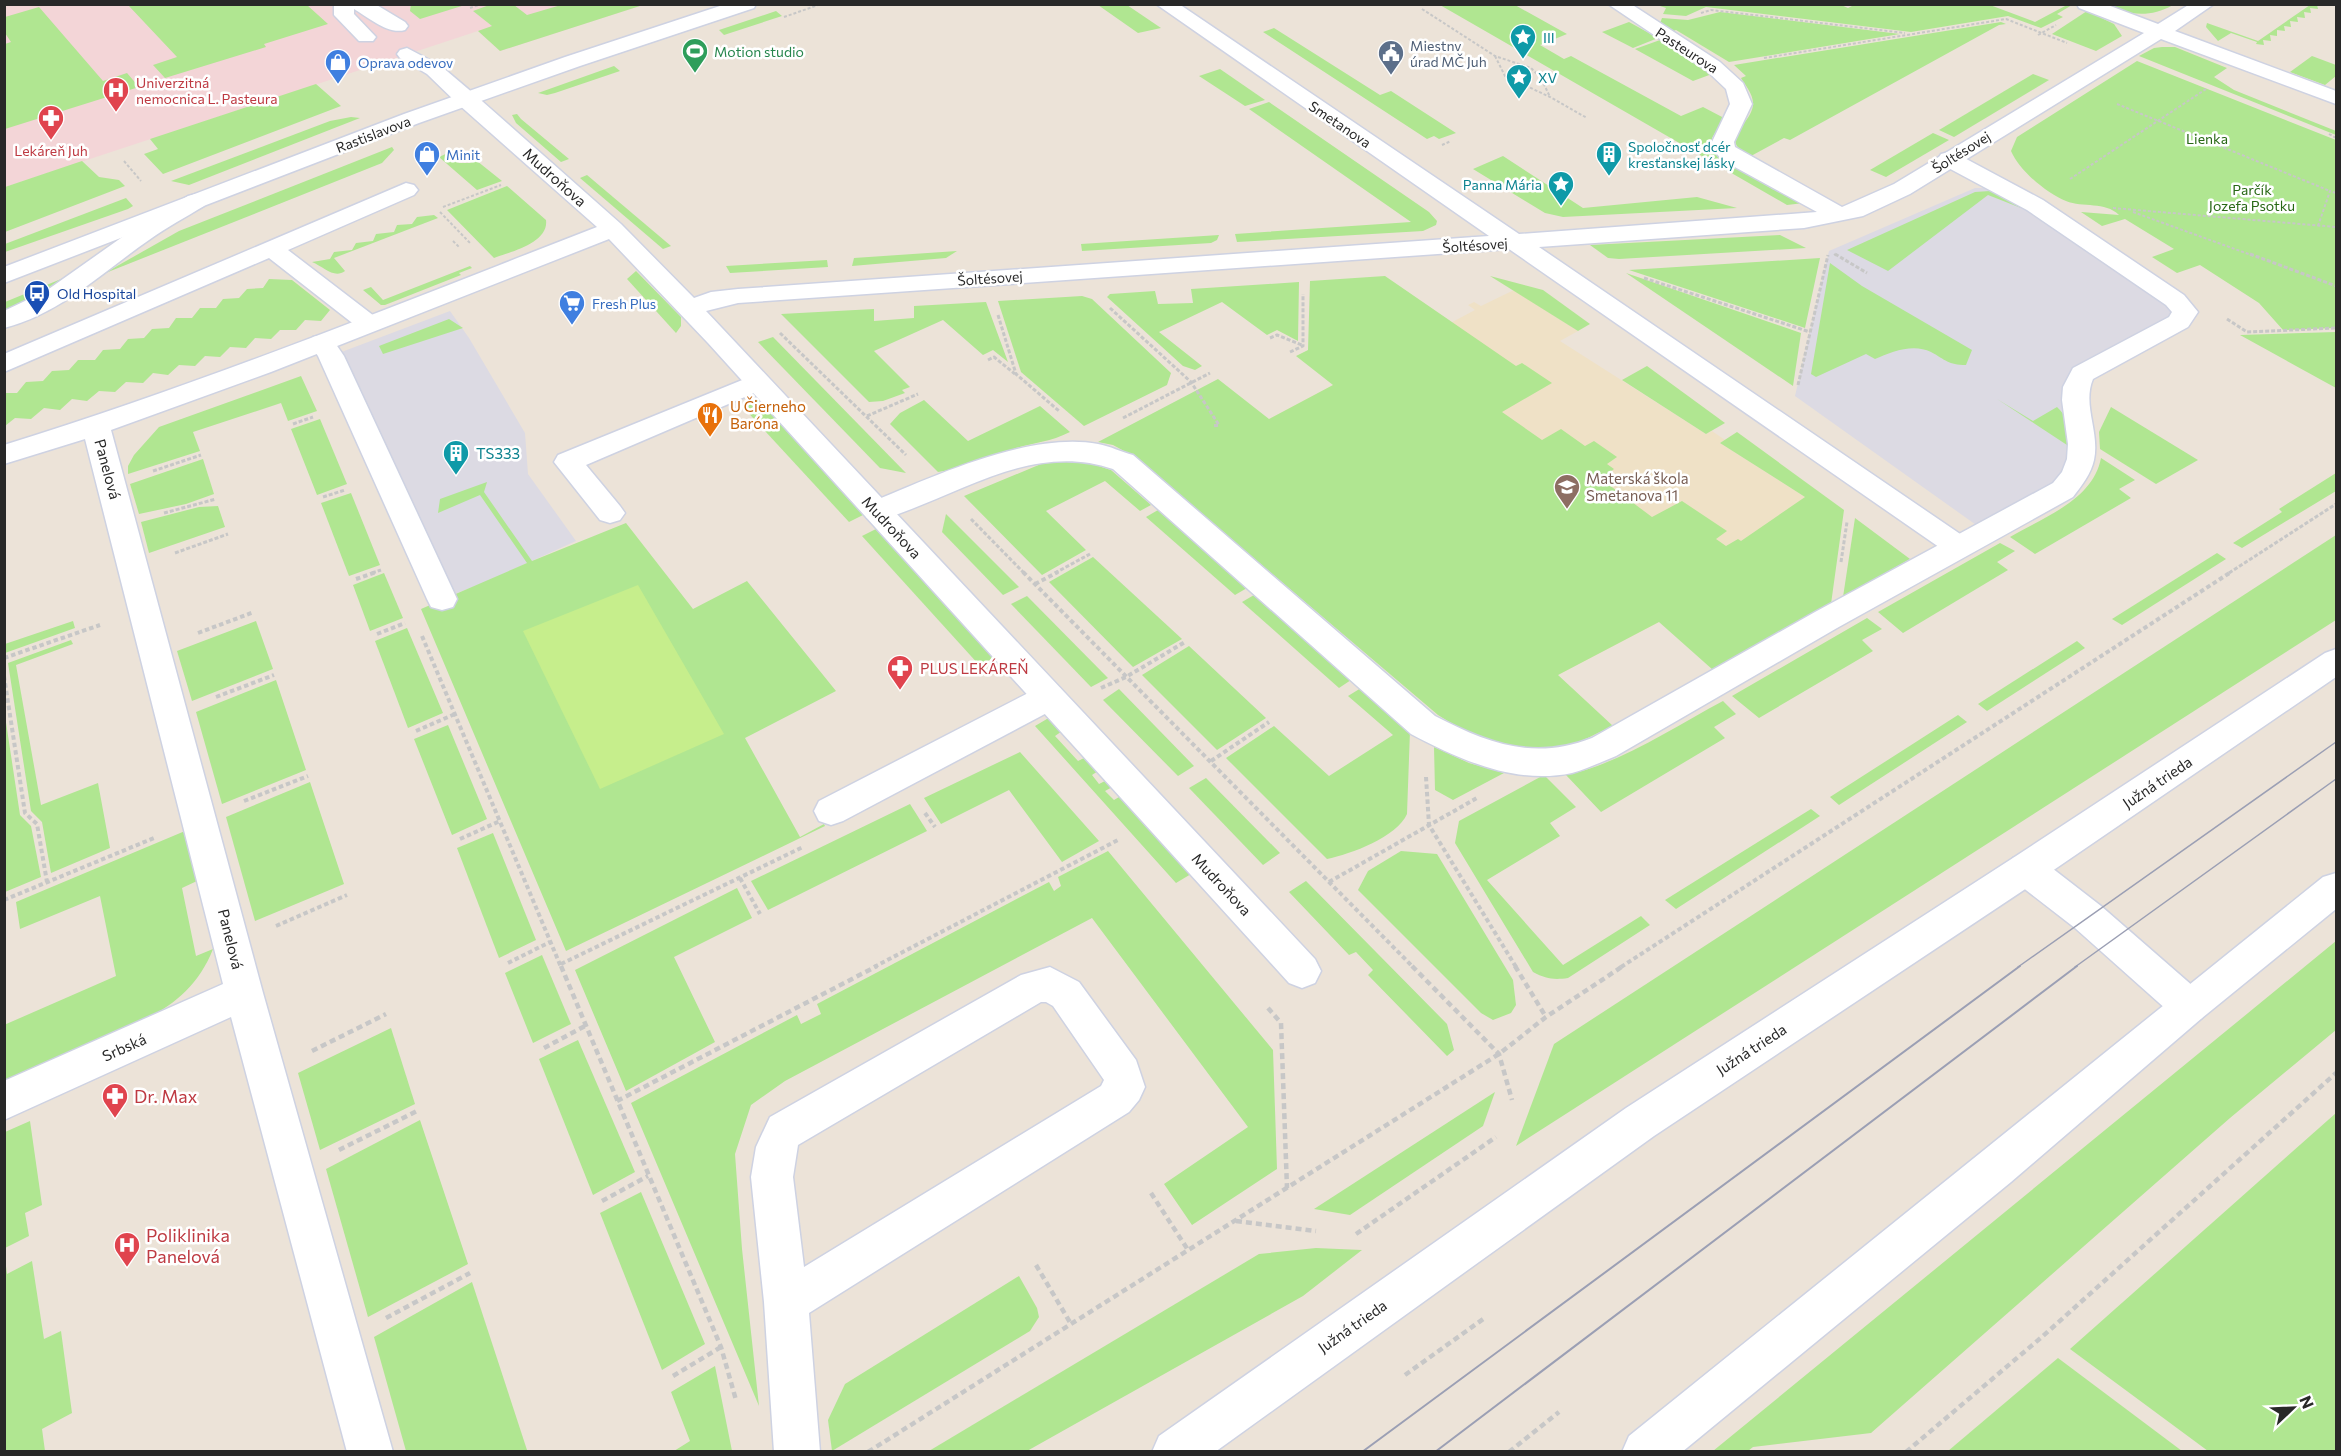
<svg xmlns="http://www.w3.org/2000/svg" width="2341" height="1456" font-family="Commissioner,sans-serif">
  <rect width="100%" height="100%" fill="#ece3d8"/>
  <g fill="#dcdae3">
    <polygon points="1975,188 1990,188 2015,193 2185,312 2082,374 2081,463 1986,532 1795,396 1829,251"/>
    <polygon points="450,311 469,338 525,433 528,474 576,541 483,583 442,599 331,356"/>
  </g>
  <polygon fill="#efe1c6" points="1514,290 1578,331 1560,341 1706,434 1712,431 1725,440 1720,443 1805,497 1659,622 1558,675 1269,419 1475,310 1468,305 1474,302 1481,306"/>
  <polygon fill="#f3d5d7" points="4,5 643,5 500,51 478,31 5,187"/>
  <g fill="#b0e691">
    <polygon points="411,4 473,4 473,5 465,5 420,19 410,11"/>
    <polygon points="492,4 514,5 527,15 561,5 643,5 500,51 478,31 492,26 473,11"/>
    <polygon points="1654,4 1839,4 1848,8 1856,4 1990,5 2035,22 2067,5 2072,5 2057,14 2063,17 2041,28 2008,16 1911,32 1706,7 1686,16 1663,14 1666,8"/>
    <polygon points="128,5 307,5 328,24 264,44 266,47 165,78 153,65 177,57"/>
    <polygon points="1098,5 1127,5 1161,28 1138,33"/>
    <polygon points="1440,5 1515,5 1567,34 1540,45 1564,59 1571,56 1681,116 1703,107 1724,118 1712,138 1713,148 1734,166 1774,190 1779,188 1804,203 1787,205"/>
    <path d="M2098,5H2173C2147,20 2126,13 2098,5Z"/>
    <polygon points="2310,5 2317,5 2318,9 2310,8 2311,13 2304,12 2305,18 2297,17 2298,22 2290,21 2291,27 2284,26 2285,31 2277,30 2277,36 2270,35 2271,41 2263,40 2264,45 2256,44 2257,42 2231,33 2218,41 2206,27 2207,23 2258,41"/>
    <polygon points="39,7 103,81 127,73 139,87 5,129 5,44 11,42 5,33 5,17"/>
    <polygon points="776,11 782,16 724,35 719,30"/>
    <polygon points="2087,11 2114,24 2122,36 2096,51 2052,34"/>
    <polygon points="1720,12 1900,34 1729,62 1676,30 1669,33 1659,26 1662,18 1688,20"/>
    <polygon points="1629,22 1658,38 1633,48 1602,32"/>
    <path d="M2001,22L2006,24L1999,25L1790,140L1784,138L1751,156C1714,139 1754,124 1753,103C1753,94 1745,85 1741,78L1746,76L1734,65Z"/>
    <polygon points="1274,28 1380,95 1391,91 1456,133 1439,139 1434,136 1427,139 1263,32"/>
    <polygon points="1660,40 1712,74 1693,81 1635,49"/>
    <polygon points="2162,47 2175,47 2227,68 2214,77 2234,90 2336,131 2336,135 2139,56 2154,48"/>
    <polygon points="2312,56 2336,65 2336,76 2325,85 2290,72"/>
    <path d="M2137,61L2336,140V328L2283,330L2259,303L2200,265L2177,273L2152,257L2174,249L2125,219L2102,226L2081,212L2119,215C2105,201 2083,208 2066,201C2046,193 2019,170 2011,151L2017,137Z"/>
    <polygon points="614,66 620,71 555,93 547,95 538,93"/>
    <polygon points="1220,69 1265,100 1245,106 1199,76"/>
    <polygon points="2033,74 2049,80 1954,137 1939,130"/>
    <polygon points="316,84 341,106 163,174 144,154 158,149 150,139"/>
    <polygon points="1269,102 1429,212 1437,221 1436,225 1423,231 1237,242 1235,234 1411,222 1249,109"/>
    <polygon points="517,114 521,119 569,159 561,162 516,123 512,115"/>
    <polygon points="351,117 360,118 189,185 171,181 330,121"/>
    <polygon points="1933,133 1949,140 1886,177 1870,170"/>
    <polygon points="392,147 394,150 382,163 103,274 179,231"/>
    <polygon points="450,152 459,163 469,163 477,161 502,181 477,190 439,157"/>
    <polygon points="1503,156 1583,208 1697,197 1737,208 1563,217 1545,213 1473,169"/>
    <polygon points="82,161 99,177 119,180 125,186 5,232 5,187"/>
    <polygon points="587,175 671,246 663,249 580,178"/>
    <path d="M507,186L546,220C549,243 510,252 494,258L447,210Z"/>
    <polygon points="1990,191 2008,196 2023,205 2021,208 1988,195 1888,271 1847,250 1975,192"/>
    <polygon points="126,198 133,206 128,209 5,252 5,244"/>
    <path d="M434,215L438,218L334,258L345,271C334,279 324,267 312,262L330,259L334,252L352,250L356,243L373,241L376,234L394,232L397,225L412,224L417,217Z"/>
    <polygon points="1219,235 1217,240 1211,243 1082,251 1081,244"/>
    <polygon points="1780,235 1806,248 1619,259 1608,258 1590,245"/>
    <polygon points="957,251 946,258 852,266 854,258"/>
    <polygon points="1820,258 1805,328 1629,270"/>
    <polygon points="827,260 828,267 730,273 726,266"/>
    <path d="M1830,263L1862,286L1972,350L1966,365C1948,365 1946,360 1931,352C1913,343 1891,352 1875,359L1866,354L1816,377L1811,374Z"/>
    <polygon points="470,266 472,268 459,273 461,275 385,305 381,305 363,290 371,287 383,300"/>
    <polygon points="636,271 681,317 681,326 676,333 627,279"/>
    <polygon points="1626,273 1801,333 1793,386"/>
    <path d="M1385,276L1516,366L1522,363L1552,383L1502,412L1542,440L1561,429L1585,446L1594,441L1617,457L1607,464L1614,469L1601,479L1652,517L1682,501L1727,531L1716,539L1726,546L1738,539L1741,541L1805,497L1720,443L1737,432L1844,510L1831,604L1713,670L1659,622L1558,675L1613,726C1597,733 1582,742 1565,746C1522,757 1474,738 1438,715L1135,457L1113,445L1098,442L1218,379L1269,419L1333,385L1296,356L1308,350L1310,281Z"/>
    <polygon points="1490,276 1543,290 1590,324 1578,331"/>
    <polygon points="66,277 45,294 5,314 5,302"/>
    <polygon points="269,279 292,280 330,310 321,321 305,320 296,330 280,330 271,339 255,338 246,348 230,347 220,357 205,356 195,366 179,365 168,375 153,373 143,383 126,382 115,392 99,391 87,401 72,399 60,410 44,408 31,419 15,418 5,426 5,393 17,393 26,382 43,381 52,371 69,370 78,360 95,360 103,350 120,349 128,339 144,338 152,329 169,328 176,318 192,318 200,308 216,308 223,299 239,298 247,289 263,288"/>
    <polygon points="1299,282 1298,341 1277,330 1267,335 1222,302 1159,332 1202,366 1195,370 1183,366 1107,297 1110,294 1155,291 1158,304 1193,303 1191,289"/>
    <polygon points="1082,296 1092,299 1171,373 1167,385 1084,426 1021,372 998,301"/>
    <polygon points="986,302 1008,362 993,350 983,355 943,320 874,351 910,387 902,390 905,393 883,401 869,402 781,314 874,309 874,321 914,318 914,306"/>
    <polygon points="449,319 463,328 383,354 379,346"/>
    <polygon points="2336,332 2336,388 2240,335"/>
    <polygon points="773,337 906,473 880,468 758,342"/>
    <polygon points="1647,366 1725,423 1706,434 1622,380"/>
    <polygon points="301,376 317,411 288,421 281,403 193,432 200,451 128,474 128,466 134,455 159,427"/>
    <path d="M1997,399L2033,421L2057,407C2069,419 2072,429 2067,445Z"/>
    <polygon points="758,400 865,514 849,522 742,406"/>
    <path d="M924,400L968,441L1040,406L1070,432C1050,442 1036,442 1016,448C989,457 965,468 938,472L890,424L900,413Z"/>
    <polygon points="2111,407 2198,460 2156,484 2100,449 2099,432"/>
    <polygon points="320,419 347,484 317,495 291,429"/>
    <path d="M2101,458L2135,480L2119,489L2131,498L2035,554L2010,537C2044,517 2093,500 2101,458Z"/>
    <polygon points="203,459 214,494 186,504 139,514 130,484"/>
    <polygon points="1080,460 1111,470 1151,505 1140,511 1105,481 1046,511 1086,550 1042,575 964,496 1041,464"/>
    <polygon points="2336,473 2336,491 2242,548 2233,543 2282,512 2279,509"/>
    <polygon points="487,482 484,492 532,561 626,523 693,609 747,581 836,691 745,738 800,837 824,824 825,826 566,951 421,609 527,563 480,495 438,513 440,499"/>
    <polygon points="351,493 380,565 349,576 321,503"/>
    <polygon points="218,506 225,527 149,553 141,522 199,507"/>
    <polygon points="1158,510 1247,588 1235,595 1146,517"/>
    <polygon points="946,514 1019,587 1003,595 942,532"/>
    <polygon points="1855,518 1910,559 1843,597"/>
    <polygon points="878,528 996,656 980,666 862,536"/>
    <polygon points="2336,535 2336,620 1516,1146 1554,1044"/>
    <polygon points="2000,543 2015,551 1997,562 2008,570 1903,633 1878,612"/>
    <polygon points="2217,553 2226,559 2122,625 2112,619"/>
    <polygon points="1093,557 1182,639 1133,667 1049,582"/>
    <polygon points="384,573 403,618 370,631 353,585"/>
    <polygon points="1254,595 1351,680 1339,688 1242,602"/>
    <polygon points="1027,596 1108,678 1091,687 1011,604"/>
    <polygon points="1867,618 1882,629 1862,640 1873,651 1759,718 1732,696"/>
    <polygon points="73,621 75,628 5,653 5,644"/>
    <polygon points="256,621 273,669 192,701 177,651"/>
    <polygon points="407,628 443,713 408,728 375,641"/>
    <polygon points="71,640 73,644 16,665 41,805 98,783 110,848 51,873 42,822 31,811 8,663"/>
    <polygon points="2077,641 2085,648 1987,711 1978,704"/>
    <polygon points="1189,646 1266,718 1217,750 1142,675"/>
    <polygon points="276,680 306,770 222,804 196,712"/>
    <path d="M1361,688L1410,731L1407,814C1397,837 1351,854 1327,859L1226,758L1274,726L1329,776L1393,735L1348,696Z"/>
    <polygon points="1119,689 1194,766 1178,776 1103,700"/>
    <path d="M1723,701L1736,714L1714,727L1725,738L1601,812L1566,775C1622,763 1672,728 1723,701Z"/>
    <polygon points="4,709 20,815 31,826 41,877 5,892"/>
    <polygon points="1958,715 1967,722 1839,805 1830,797"/>
    <polygon points="1052,716 1065,729 1055,736 1078,761 1088,756 1101,769 1092,775 1099,784 1109,779 1116,785 1105,791 1114,800 1124,794 1196,871 1176,883 1035,726"/>
    <polygon points="448,725 487,819 452,835 414,739"/>
    <polygon points="1434,747 1469,763 1504,773 1453,800 1435,790"/>
    <polygon points="1020,752 1099,841 1062,862 1009,790 941,824 924,798"/>
    <path d="M1542,776H1545L1576,807L1550,823L1560,836L1487,880L1563,965L1641,916L1650,925L1568,978C1554,980 1546,979 1533,972L1455,843L1459,821Z"/>
    <polygon points="1206,778 1280,853 1263,865 1189,788"/>
    <polygon points="310,782 344,884 255,921 226,817"/>
    <polygon points="910,804 927,831 768,910 751,881"/>
    <polygon points="1811,809 1820,816 1676,909 1665,900"/>
    <path d="M185,831L197,881L182,888L196,956L213,949C191,1005 145,1020 94,1043C64,1056 34,1070 5,1083L4,1025L116,976L100,896L20,929L16,902Z"/>
    <polygon points="493,833 536,940 499,958 457,848"/>
    <polygon points="1108,851 1273,1050 1277,1169 1192,1225 1164,1184 1248,1127 1092,918 785,1081 751,1105 735,1154 742,1249 759,1406 631,1103 797,1015 801,1024 821,1014 817,1004 1049,882 1054,891 1061,886 1058,877"/>
    <polygon points="1401,851 1437,854 1513,980 1516,1005 1511,1013 1493,1020 1481,1013 1358,890 1368,871"/>
    <polygon points="1306,881 1447,1024 1454,1050 1447,1056 1368,975 1373,970 1356,952 1349,955 1289,892"/>
    <polygon points="737,888 752,918 674,957 715,1042 626,1091 575,970"/>
    <polygon points="2336,941 2336,1030 2230,1118 1871,1433 1753,1447 1748,1451 1713,1451"/>
    <polygon points="542,955 571,1024 533,1043 505,973"/>
    <polygon points="391,1028 415,1104 320,1150 298,1073"/>
    <polygon points="578,1040 635,1172 593,1195 539,1059"/>
    <polygon points="1495,1092 1483,1126 1350,1215 1314,1209"/>
    <polygon points="2336,1113 2336,1451 2208,1451 2070,1349"/>
    <polygon points="420,1120 468,1264 368,1317 326,1169"/>
    <polygon points="30,1121 42,1205 25,1213 29,1236 5,1248 5,1132"/>
    <polygon points="641,1192 705,1344 662,1370 600,1213"/>
    <polygon points="1316,1248 1362,1250 1303,1296 1027,1451 929,1451 1259,1254"/>
    <polygon points="5,1258 7,1274 32,1261 44,1339 61,1331 72,1413 42,1429 45,1451 5,1451"/>
    <polygon points="1019,1276 1037,1308 1039,1317 1030,1331 832,1451 828,1420 845,1384"/>
    <polygon points="472,1282 527,1450 524,1452 406,1451 374,1337"/>
    <polygon points="2058,1358 2182,1451 1948,1451"/>
    <polygon points="715,1366 732,1451 674,1451 690,1441 671,1392"/>
  </g>
  <polygon fill="#c6ee8c" points="638,585 724,734 600,789 523,631"/>
  <g fill="none" stroke-linecap="round" stroke-linejoin="round">
    <g stroke="#ced2e2" stroke-width="3">
      <g id="lane">
        <path d="M334,4H375L405,22L408,26L405,30C388,35 368,17 354,9V14L376,37L373,41H359L334,15Z"/>
        <polygon points="407,48 441,66 474,94 477,99 474,104 466,105 458,104 427,74 400,58 397,54 400,50"/>
        <path d="M1949,152L1957,154L2043,200L2184,295L2198,312L2188,327L2093,379C2082,405 2100,432 2094,460C2091,474 2082,485 2073,497L1837,628L1616,756C1601,762 1587,769 1572,773C1516,785 1460,760 1411,734L1113,469C1030,440 954,499 877,521L867,518L863,511L867,504C930,478 1029,431 1098,444C1110,446 1121,452 1133,455L1435,716C1487,743 1534,761 1592,738L1815,612L2053,483L2062,472L2067,459L2068,444L2062,400L2063,387L2073,368L2169,317L2172,312L2166,305L2027,210L1941,164L1938,159L1941,154Z"/>
        <polygon points="406,183 414,185 418,190 414,195 288,250 378,319 382,324 378,329 369,332 360,329 269,258 4,372 4,354"/>
        <path d="M196,194L204,196L208,201L204,206C186,217 167,227 149,240C104,271 60,314 4,328V311L46,291L135,228L188,196Z"/>
        <polygon points="322,335 331,337 344,356 457,599 453,607 442,610 431,607 427,599 318,356 309,343 313,337"/>
        <polygon points="757,374 766,376 770,382 766,388 586,465 620,506 625,513 620,520 610,523 600,520 554,462 558,455"/>
        <polygon points="1049,685 1060,688 1065,697 1060,706 843,821 831,825 819,821 814,811 819,801 1038,688"/>
        <path d="M1050,967L1079,982L1136,1060L1145,1087L1139,1100L1129,1112L809,1313L820,1452H774L764,1302L751,1177L756,1147L770,1117L1021,975ZM1041,1002H1046L1053,1006L1104,1080L1101,1086L804,1267L793,1177L798,1145Z"/>
      </g>
    </g>
    <g stroke="#ced2e2" stroke-width="3">
      <g id="street">
        <path d="M1156,4H1179L1519,234L1817,212L1722,160L1713,149L1712,142L1730,104L1726,89L1706,70L1608,4H1631L1720,62L1743,83L1752,104L1734,142L1735,147L1842,207L1894,184L2144,33L2079,8L2077,4H2105L2158,24L2190,4H2214L2175,31L2336,91V104L2161,39L1910,194L1863,216L1804,228L1539,247L1969,540L1974,547L1969,554L1959,557L1949,554L1509,249L738,303L706,311L1315,959L1321,971L1315,983L1302,988L1289,983L708,343L609,239L271,372L111,430L263,993L393,1452H347L231,1017L4,1120V1081L223,984L85,439L4,464V445C205,383 401,303 597,227L458,104L455,99L458,94L466,93L474,94L621,224L694,298L711,292L738,289L1489,236Z"/>
        <polygon points="2026,854 2039,858 2101,906 2202,994 2208,1006 2202,1018 2189,1023 2176,1018 2075,928 2013,880 2008,869 2013,858"/>
      </g>
    </g>
    <g stroke="#ced2e2" stroke-width="3">
      <g id="secondary">
        <polygon points="726,4 756,4 754,8 580,66 419,123 4,283 4,267 404,114 565,57"/>
        <polygon points="2336,649 2336,677 2039,880 1654,1136 1215,1452 1152,1452 1159,1436 1626,1108 2013,858 2325,653"/>
        <polygon points="2336,873 2336,909 2202,1018 2011,1182 1682,1452 1622,1452 1629,1436 2323,877"/>
      </g>
    </g>
    <g stroke="#c7c7c7" stroke-width="2" stroke-dasharray="3 2" stroke-linecap="butt">
      <polyline points="470,8 482,4"/>
      <polyline points="1422,9 1495,56 1531,68 1541,78 1550,97"/>
      <polyline points="1701,13 1711,10 1905,33"/>
      <polyline points="784,17 821,4"/>
      <polyline points="2038,35 2056,25"/>
      <polyline points="1495,56 1505,76 1550,97 1587,118"/>
      <polyline points="1764,58 2006,19 2067,43"/>
      <polyline points="2117,104 2330,191"/>
      <polyline points="2329,134 2336,138"/>
      <polyline points="1442,145 1451,141"/>
      <polyline points="124,161 141,181"/>
      <polyline points="2070,179 2206,89"/>
      <polyline points="443,207 501,185"/>
      <polyline points="2113,208 2336,227"/>
      <polyline points="440,212 470,243"/>
      <polyline points="2133,212 2254,256"/>
      <polyline points="2318,226 2330,191 2336,193"/>
      <polyline points="453,241 460,248"/>
      <polyline points="1834,254 1837,256"/>
    </g>
    <g stroke="#c7c7c7" stroke-width="3" stroke-dasharray="4 2" stroke-linecap="butt">
      <polyline points="1835,254 1867,273"/>
      <polyline points="2250,254 2336,286"/>
      <polyline points="1644,278 1810,332"/>
      <polyline points="1110,308 1191,382 1219,425 1213,426"/>
      <polyline points="998,315 1016,374 1059,411"/>
      <polyline points="2227,319 2247,332 2336,328"/>
      <polyline points="780,333 906,455"/>
      <polyline points="1270,338 1277,335 1302,345"/>
      <polyline points="1290,352 1303,346 1303,294"/>
      <polyline points="988,360 994,357 1015,374"/>
      <polyline points="1798,385 1828,255"/>
      <polyline points="867,416 918,394"/>
      <polyline points="1123,418 1210,373"/>
      <polyline points="293,424 313,417"/>
      <polyline points="153,471 201,455"/>
      <polyline points="323,497 345,490"/>
      <polyline points="164,513 216,499"/>
      <polyline points="971,519 1024,573"/>
      <polyline points="175,553 228,534"/>
      <polyline points="1841,562 1847,522"/>
      <polyline points="372,573 381,570"/>
      <polyline points="1055,573 1090,554"/>
      <polyline points="2229,573 2336,504"/>
    </g>
    <g stroke="#c7c7c7" stroke-width="4" stroke-dasharray="4.5 3" stroke-linecap="butt">
      <polyline points="1023,572 1413,967"/>
      <polyline points="356,579 376,572"/>
      <polyline points="1035,584 1058,572"/>
      <polyline points="198,633 254,612"/>
      <polyline points="377,634 405,623"/>
      <polyline points="422,636 561,967"/>
      <polyline points="4,658 100,625"/>
      <polyline points="4,676 25,813 37,824 47,882"/>
      <polyline points="1101,688 1126,677 1185,642"/>
      <polyline points="216,697 274,675"/>
      <polyline points="416,731 455,714"/>
      <polyline points="1211,761 1269,722"/>
      <polyline points="1426,777 1429,825 1516,967"/>
      <polyline points="244,801 308,776"/>
      <polyline points="925,813 935,827"/>
      <polyline points="460,839 500,821"/>
      <polyline points="740,878 760,914"/>
      <polyline points="1329,882 1477,798"/>
      <polyline points="4,900 154,838"/>
      <polyline points="276,926 347,895"/>
      <polyline points="508,963 550,942"/>
      <polyline points="561,964 803,847"/>
      <polyline points="874,967 1118,840"/>
      <polyline points="1621,967 2231,572"/>
    </g>
    <g stroke="#c7c7c7" stroke-width="4.5" stroke-dasharray="6 4" stroke-linecap="butt">
      <polyline points="561,966 721,1347 736,1400"/>
      <polyline points="1412,966 1499,1054 1512,1100"/>
      <polyline points="1515,966 1546,1017"/>
      <polyline points="1268,1008 1281,1023 1287,1188"/>
      <polyline points="544,1048 585,1026"/>
      <polyline points="312,1051 386,1014"/>
      <polyline points="617,1101 877,966"/>
      <polyline points="339,1150 417,1111"/>
      <polyline points="1151,1193 1188,1250"/>
      <polyline points="602,1201 648,1176"/>
      <polyline points="1236,1221 1316,1231"/>
      <polyline points="1356,1234 1496,1137"/>
      <polyline points="1036,1265 1071,1324"/>
      <polyline points="386,1318 470,1273"/>
      <polyline points="1405,1375 1486,1317"/>
      <polyline points="673,1376 721,1347"/>
      <polyline points="868,1452 1499,1054 1546,1017 1623,966"/>
      <polyline points="1509,1452 1559,1412"/>
      <polyline points="1906,1452 2043,1336 2336,1073"/>
    </g>
    <use href="#lane" fill="#fff" fill-rule="evenodd"/>
    <use href="#street" fill="#fff" fill-rule="evenodd"/>
    <use href="#secondary" fill="#fff" fill-rule="evenodd"/>
    <g stroke="#9b9fb4" stroke-width="1.5">
      <polyline points="2018,967 2336,742"/>
      <polyline points="2075,967 2336,779"/>
    </g>
    <g stroke="#9b9fb4" stroke-width="2">
      <polyline points="1362,1452 2020,966"/>
      <polyline points="1435,1452 2077,966"/>
    </g>
  </g>
  <defs>
    <g id="sight-pin" transform="scale(1.35)"><path d="M0 17L-7.5 6A9.5 9.5 0 1 1 7.5 6Z" fill="#0f9aa8" stroke="#fff"/><path d="M0-6L1.8-2.2L6-1.7L2.9 1.2L3.7 5.4L0 3.3L-3.7 5.4L-2.9 1.2L-6-1.7L-1.8-2.2Z" fill="#fff"/></g>
    <g id="stadium-pin" transform="scale(1.35)"><path d="M0 17L-7.5 6A9.5 9.5 0 1 1 7.5 6Z" fill="#2e9e5b" stroke="#fff"/><path d="M0-5a6.5 5 0 1 0 0 10a6.5 5 0 1 0 0-10ZM-3.5-1.8h7v3.6h-7Z" fill="#fff"/></g>
    <g id="civic-pin" transform="scale(1.35)"><path d="M0 17L-7.5 6A9.5 9.5 0 1 1 7.5 6Z" fill="#5c6f8a" stroke="#fff"/><path d="M-.6-6.5H3V-4.5H.6V-3L4-1V1h2V6H-6V1h2V-1L-.6-3ZM-1.2 2.5V6h2.4V2.5Z" fill="#fff"/></g>
    <g id="shop-pin" transform="scale(1.35)"><path d="M0 17L-7.5 6A9.5 9.5 0 1 1 7.5 6Z" fill="#3f7fe0" stroke="#fff"/><path d="M-5-2.5h2.3a2.7 3.5 0 0 1 5.4 0H5L5.5 6h-11ZM-1.5-2.5h3a1.5 2.3 0 0 0-3 0Z" fill="#fff"/></g>
    <g id="hospital-pin" transform="scale(1.35)"><path d="M0 17L-7.5 6A9.5 9.5 0 1 1 7.5 6Z" fill="#e0444e" stroke="#fff"/><path d="M-5-5h3v3.5h4V-5h3V5h-3V1.5h-4V5h-3Z" fill="#fff"/></g>
    <g id="pharmacy-pin" transform="scale(1.35)"><path d="M0 17L-7.5 6A9.5 9.5 0 1 1 7.5 6Z" fill="#e0444e" stroke="#fff"/><path d="M-2-6h4v4h4v4h-4v4h-4v-4h-4v-4h4Z" fill="#fff"/></g>
    <g id="building-pin" transform="scale(1.35)"><path d="M0 17L-7.5 6A9.5 9.5 0 1 1 7.5 6Z" fill="#0f9aa8" stroke="#fff"/><path d="M-4-6H4V6H1V3H-1V6H-4ZM-2.5-4.3h1.7v1.8h-1.7ZM.8-4.3h1.7v1.8H.8ZM-2.5-1h1.7V.8h-1.7ZM.8-1h1.7V.8H.8Z" fill="#fff"/></g>
    <g id="bus-pin" transform="scale(1.35)"><path d="M0 17L-7.5 6A9.5 9.5 0 1 1 7.5 6Z" fill="#1a4fb4" stroke="#fff"/><path d="M-5-6H5V4H4V6H2V4H-2V6H-4V4H-5ZM-3.5-4V0h7V-4ZM-3.5 1.2v1.5H-2V1.2ZM2 1.2v1.5H3.5V1.2Z" fill="#fff"/></g>
    <g id="supermarket-pin" transform="scale(1.35)"><path d="M0 17L-7.5 6A9.5 9.5 0 1 1 7.5 6Z" fill="#3f7fe0" stroke="#fff"/><path d="M-6-5.5h2.5l.6 2H6L4.5 2H-2.5L-4.4-4H-6ZM-1.5 3.2a1.3 1.3 0 1 0 .1 0ZM3 3.2a1.3 1.3 0 1 0 .1 0Z" fill="#fff"/></g>
    <g id="restaurant-pin" transform="scale(1.35)"><path d="M0 17L-7.5 6A9.5 9.5 0 1 1 7.5 6Z" fill="#e8710a" stroke="#fff"/><path d="M-5-6h1v4h1v-4h1v4h1v-4h1v5L-1.5 .5V6h-2V.5L-5-1ZM5-6V6H3V1.5H1.5Q1.5-4 5-6Z" fill="#fff"/></g>
    <g id="school-pin" transform="scale(1.35)"><path d="M0 17L-7.5 6A9.5 9.5 0 1 1 7.5 6Z" fill="#8d6e63" stroke="#fff"/><path d="M0-5L7-2L0 1L-7-2ZM-4 1L0 2.5L4 1V4Q0 6-4 4Z" fill="#fff"/></g>
  </defs>
  <g fill-rule="evenodd">
    <use href="#sight-pin" x="1523" y="37"/>
    <use href="#stadium-pin" x="695" y="51"/>
    <use href="#civic-pin" x="1391" y="53"/>
    <use href="#shop-pin" x="338" y="62"/>
    <use href="#sight-pin" x="1519" y="77"/>
    <use href="#hospital-pin" x="116" y="90"/>
    <use href="#pharmacy-pin" x="51" y="118"/>
    <use href="#shop-pin" x="427" y="154"/>
    <use href="#building-pin" x="1609" y="154"/>
    <use href="#sight-pin" x="1561" y="184"/>
    <use href="#bus-pin" x="37" y="293"/>
    <use href="#supermarket-pin" x="572" y="303"/>
    <use href="#restaurant-pin" x="710" y="415"/>
    <use href="#building-pin" x="456" y="453"/>
    <use href="#school-pin" x="1567" y="487"/>
    <use href="#pharmacy-pin" x="900" y="668"/>
    <use href="#pharmacy-pin" x="115" y="1096"/>
    <use href="#hospital-pin" x="127" y="1245"/>
  </g>
  <g text-anchor="middle" dominant-baseline="central" stroke-width="5" stroke-linejoin="round" paint-order="stroke">
    <g font-size="14" fill="#0d838f" stroke="#fff" text-anchor="start">
      <text x="1543" y="37">III</text>
      <text x="1538" y="77">XV</text>
      <text x="1628" y="146">Spoločnosť dcér<tspan x="1628" dy="16">kresťanskej lásky</tspan></text>
      <text x="1542" y="184" text-anchor="end">Panna Mária</text>
    </g>
    <g font-size="14" fill="#4e5e75" stroke="#fff" text-anchor="start">
      <text x="1410" y="45">Miestny<tspan x="1410" dy="16">úrad MČ Juh</tspan></text>
    </g>
    <g font-size="14" fill="#282828" stroke="#fff">
      <text transform="translate(1687 50) rotate(33)">Pasteurova</text>
      <text transform="translate(1340 124) rotate(34)">Smetanova</text>
      <text transform="translate(373 134) rotate(-21)">Rastislavova</text>
      <text transform="translate(1961 152) rotate(-32)">Šoltésovej</text>
      <text transform="translate(1475 245) rotate(-4)">Šoltésovej</text>
      <text transform="translate(990 278) rotate(-4)">Šoltésovej</text>
    </g>
    <g font-size="14" fill="#27864d" stroke="#fff" text-anchor="start">
      <text x="714" y="51">Motion studio</text>
    </g>
    <g font-size="14" fill="#366cbe" stroke="#fff" text-anchor="start">
      <text x="358" y="62">Oprava odevov</text>
      <text x="446" y="154">Minit</text>
      <text x="592" y="303">Fresh Plus</text>
    </g>
    <g font-size="14" fill="#be3a42" stroke="#fff" text-anchor="start">
      <text x="136" y="82">Univerzitná<tspan x="136" dy="16">nemocnica L. Pasteura</tspan></text>
      <text x="51" y="150" text-anchor="middle">Lekáreň Juh</text>
    </g>
    <g font-size="14" fill="#286815" stroke="#fff">
      <text x="2207" y="138">Lienka</text>
      <text x="2252" y="189">Parčík<tspan x="2252" dy="16">Jozefa Psotku</tspan></text>
    </g>
    <g font-size="14" fill="#164399" stroke="#fff" text-anchor="start">
      <text x="57" y="293">Old Hospital</text>
    </g>
    <g font-size="15" fill="#282828" stroke="#fff">
      <text transform="translate(555 177) rotate(42)">Mudroňova</text>
      <text transform="translate(108 469) rotate(75)">Panelová</text>
      <text transform="translate(892 527) rotate(47)">Mudroňova</text>
      <text transform="translate(2157 782) rotate(-34)">Južná trieda</text>
      <text transform="translate(1222 884) rotate(47)">Mudroňova</text>
      <text transform="translate(231 939) rotate(76)">Panelová</text>
      <text transform="translate(124 1047) rotate(-24)">Srbská</text>
      <text transform="translate(1751 1049) rotate(-33)">Južná trieda</text>
      <text transform="translate(1352 1326) rotate(-35)">Južná trieda</text>
    </g>
    <g font-size="15" fill="#c56008" stroke="#fff" text-anchor="start">
      <text x="730" y="406">U Čierneho<tspan x="730" dy="17">Baróna</tspan></text>
    </g>
    <g font-size="15" fill="#0d838f" stroke="#fff" text-anchor="start">
      <text x="476" y="453">TS333</text>
    </g>
    <g font-size="15" fill="#785e54" stroke="#fff" text-anchor="start">
      <text x="1586" y="478">Materská škola<tspan x="1586" dy="17">Smetanova 11</tspan></text>
    </g>
    <g font-size="15" fill="#be3a42" stroke="#fff" text-anchor="start">
      <text x="920" y="668">PLUS LEKÁREŇ</text>
    </g>
    <g font-size="18" fill="#be3a42" stroke="#fff" text-anchor="start">
      <text x="134" y="1096">Dr. Max</text>
      <text x="146" y="1235">Poliklinika<tspan x="146" dy="21">Panelová</tspan></text>
    </g>
  </g>
  <rect width="2341" height="1456" fill="none" stroke="#282828" stroke-width="12"/>
  <g transform="translate(2293 1408) rotate(67)" stroke="#ffffff" stroke-width="4.5" paint-order="stroke">
  <path d="M0-4.5L10 22L0 15L-10 22Z" fill="#282828"/>
  <text y="-9" font-size="16" font-weight="bold" text-anchor="middle" fill="#282828">N</text>
  </g>
</svg>
